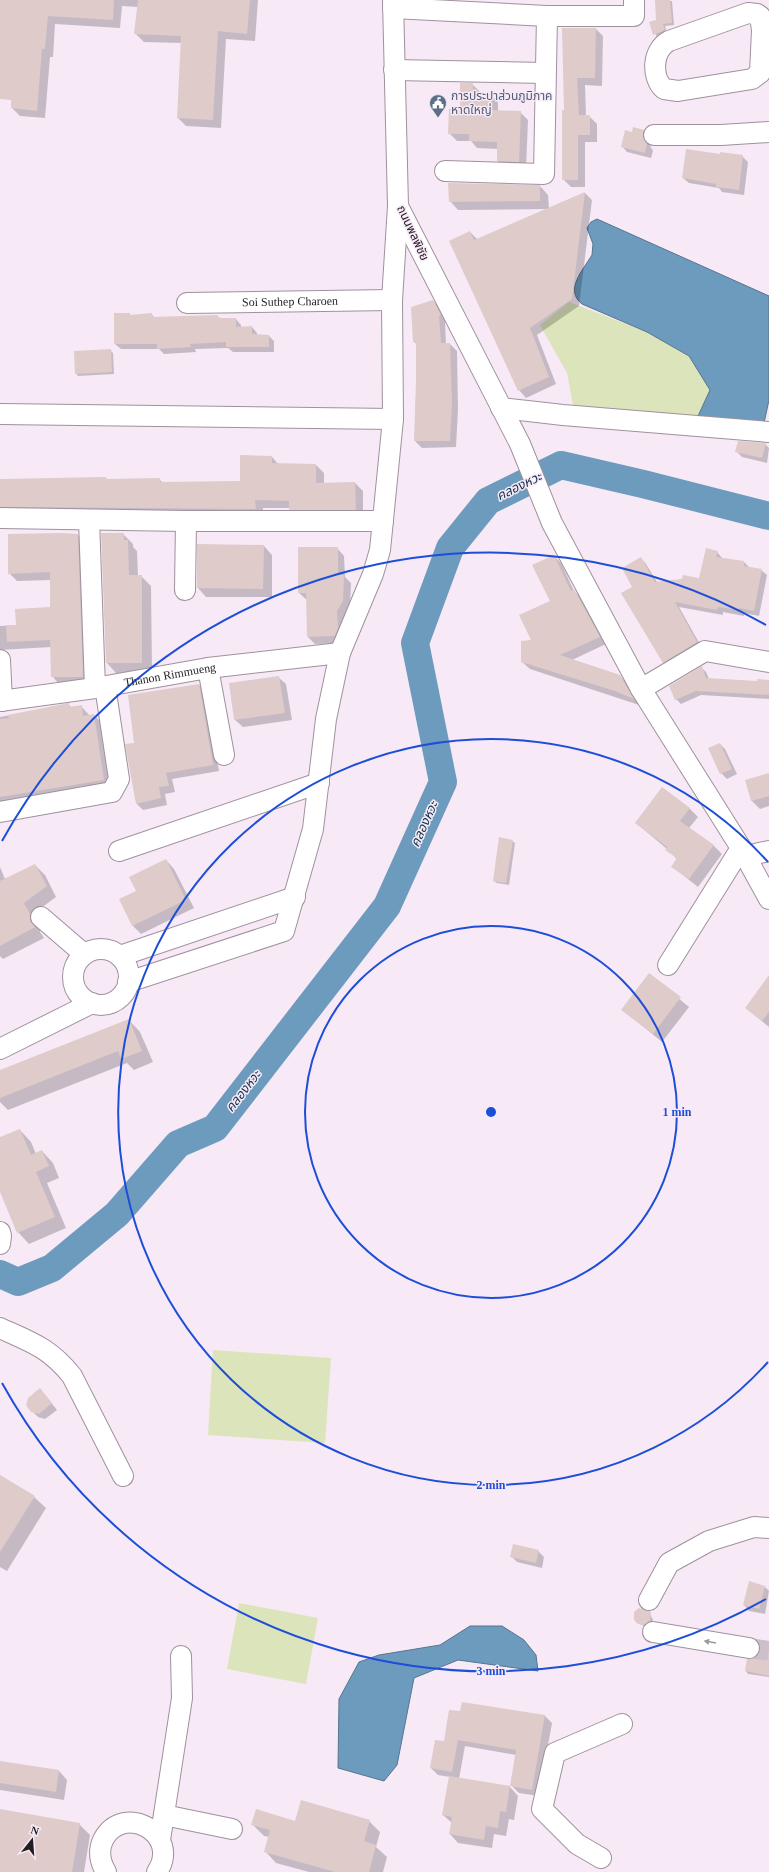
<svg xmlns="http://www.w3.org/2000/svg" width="769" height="1872" font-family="'Times New Roman','Noto Sans Thai',serif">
  <rect width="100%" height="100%" fill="#f7e9f6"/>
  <g fill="#dce4bb">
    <polygon points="569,302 647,332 689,356 710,390 698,416 573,405 567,373 540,325"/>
    <polygon points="213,1350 331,1358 325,1443 208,1435"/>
    <polygon points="239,1603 318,1618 306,1684 227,1669"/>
  </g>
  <g fill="#6d9bbe" stroke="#56758f">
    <path d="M597,219L769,296V400L764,423L698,416L710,390L689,356L647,332L582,304C564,290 583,270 592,255L593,244L587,228L591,222Z"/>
    <polygon points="470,1626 502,1626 524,1640 536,1655 538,1671 458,1660 414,1678 397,1765 384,1781 338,1768 339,1699 359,1662 379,1655 440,1645"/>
  </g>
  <g fill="#0003">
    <polygon points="0,0 258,0 255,41 226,39 221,128 186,126 178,118 182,43 144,42 135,33 138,7 122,6 120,28 55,24 53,57 50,57 45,118 20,116 12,108 14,78 0,77"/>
    <polygon points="656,0 672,1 674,25 665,26 667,33 657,37 650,23 657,21"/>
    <polygon points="563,28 595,28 603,36 602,86 585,85 586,116 589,116 597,124 597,142 585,142 585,187 571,187 563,179 565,111"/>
    <polygon points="472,84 480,92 480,95 491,95 498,102 498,111 520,112 528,120 526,169 505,168 498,161 498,149 477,148 471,141 457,141 449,133"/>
    <polygon points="643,131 649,136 648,142 653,151 651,158 627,152 622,146 632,133"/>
    <polygon points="721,155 742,156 748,162 744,195 722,192 719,188 689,183 683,178"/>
    <polygon points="540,186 548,195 549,209 585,193 592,200 579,306 537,335 556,384 526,398 519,390 470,232 478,240 548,209 458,210 450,201"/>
    <polygon points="433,301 440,308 447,322 445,322 446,344 450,344 457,351 458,410 456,447 422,448 415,441 417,344 414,342"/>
    <polygon points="130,314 131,316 152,315 155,318 217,316 221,319 236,319 241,325 241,328 252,327 257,333 257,336 269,336 274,341 274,352 233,352 228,348 195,349 196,352 164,354 159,349 121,349 115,344"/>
    <polygon points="110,350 113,353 114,374 78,376 76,373"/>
    <polygon points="765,444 769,448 767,463 742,457 736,451"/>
    <polygon points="272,457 279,465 316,465 324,473 324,484 355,483 363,491 363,517 298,517 290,508 263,508 263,517 0,518 0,480 106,478 108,480 159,479 163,483 241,482"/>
    <polygon points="123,534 133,544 133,547 137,551 138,576 141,576 151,586 152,672 116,673 107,663"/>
    <polygon points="78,535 85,543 90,684 59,684 52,676 51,647 0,650 0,626 17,625 51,608 51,580 17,581 9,573"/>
    <polygon points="198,545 264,546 272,555 272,597 206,597 198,588"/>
    <polygon points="337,548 344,556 345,577 351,583 350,608 344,618 344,636 342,643 315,644 308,637 307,600 299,593"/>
    <polygon points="717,552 723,559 744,562 750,568 761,570 767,575 759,616 744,613 744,616 723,612 723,615 679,607 702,648 669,668 663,662 634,587 641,558 646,564 657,582 700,579"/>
    <polygon points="554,556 561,563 574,591 582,598 606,644 572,660 620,676 627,683 639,705 530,669 522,662 551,601"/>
    <polygon points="702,668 706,672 709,679 758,682 769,681 769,699 701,695 681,704 676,699"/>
    <polygon points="278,677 286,684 292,720 243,727 235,720"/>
    <polygon points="199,685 206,692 219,771 172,779 175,792 165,794 167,805 143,810 137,804 135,743"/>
    <polygon points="68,704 71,707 81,706 90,716 94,715 102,723 112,789 0,807 0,717"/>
    <polygon points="720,744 725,749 737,774 727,779 721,773"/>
    <polygon points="769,774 769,806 760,809 752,801 746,781"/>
    <polygon points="689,808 698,817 689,828 713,845 722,854 698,887 673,867 678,860 667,849 636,823"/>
    <polygon points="512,841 515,843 509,885 497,883 494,881"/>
    <polygon points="166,860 174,869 194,908 141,934 133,926"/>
    <polygon points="35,865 45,875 56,897 33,914 40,925 40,932 44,938 3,959 0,956 0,867 5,879"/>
    <polygon points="650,975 689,1007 662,1042 623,1010"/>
    <polygon points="769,977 769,1027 746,1008"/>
    <polygon points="129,1020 140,1032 153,1062 134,1070 127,1063 8,1110 0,1102 0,1071"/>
    <polygon points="20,1130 31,1142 36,1154 42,1151 53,1163 59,1178 47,1183 66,1228 29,1244 18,1232 0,1189 0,1138"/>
    <polygon points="45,1395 57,1410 45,1419 38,1417 32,1411"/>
    <polygon points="0,1476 34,1497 46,1508 7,1571 0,1567"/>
    <polygon points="538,1551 544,1557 542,1568 517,1562 511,1556"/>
    <polygon points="765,1587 769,1591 765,1614 749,1611 744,1605"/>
    <polygon points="649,1612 653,1620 652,1624 646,1627 636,1622"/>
    <polygon points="769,1645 769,1677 748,1674 746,1671 754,1660 759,1656 761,1650"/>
    <polygon points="463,1703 545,1716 552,1723 539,1796 519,1793 512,1786 516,1755 465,1746 459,1779 510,1787 518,1796 514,1820 509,1819 506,1836 494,1834 492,1848 458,1843 450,1834 452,1823 443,1815 450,1777 438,1775 431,1768 461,1713"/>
    <polygon points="0,1762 59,1771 67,1780 64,1800 0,1790"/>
    <polygon points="0,1810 79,1824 90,1835 84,1872 0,1872"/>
    <polygon points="369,1821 380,1832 376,1847 387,1857 383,1872 309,1872 276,1863 265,1851 269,1837 264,1836 252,1824"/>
  </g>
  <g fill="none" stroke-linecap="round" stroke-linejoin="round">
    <polyline stroke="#6d9bbe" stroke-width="28" points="0,1274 18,1282 52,1268 117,1214 178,1144 215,1128 387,906 443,782 415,643 450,548 488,501 561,465 643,484 769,516"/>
  </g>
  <g fill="#decbca">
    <polygon points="0,0 114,0 113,20 48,16 45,49 42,49 37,111 11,108 11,100 0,99"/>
    <polygon points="138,0 250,0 247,34 218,31 213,120 177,118 181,36 134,34"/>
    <polygon points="655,0 670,0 672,23 663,24 665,30 653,35 649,22 656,20"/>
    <polygon points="562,28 596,28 595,78 577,78 579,115 590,115 590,135 578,135 578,180 562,180 562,110 564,110"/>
    <polygon points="460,83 473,83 473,93 491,94 490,110 521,111 519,162 497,161 497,142 469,141 469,134 448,134 449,109 460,109"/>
    <polygon points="633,127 644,130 643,135 647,144 645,153 621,147 625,130 632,132"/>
    <polygon points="686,149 720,154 720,152 743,155 739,190 716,187 716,184 682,178"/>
    <polygon points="448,183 540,185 540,201 449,202"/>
    <polygon points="585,192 572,299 530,328 549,377 518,391 449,241 470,231 474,240"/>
    <polygon points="433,300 441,315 439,316 441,343 450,343 452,403 450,441 414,441 416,382 416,342 413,342 411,307"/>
    <polygon points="114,313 130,313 130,315 152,313 152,317 218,315 218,318 236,318 236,327 252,326 252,334 269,335 269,347 226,347 226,342 190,344 191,347 157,349 157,344 114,344"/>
    <polygon points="111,349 112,372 75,374 74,351"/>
    <polygon points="738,441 766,443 762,458 735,452"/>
    <polygon points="240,455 272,456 272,463 316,464 316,483 355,482 356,510 289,510 289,501 255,500 256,509 0,507 0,479 106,477 106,479 160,478 160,482 240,481"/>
    <polygon points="62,533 78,534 83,677 51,677 50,640 7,642 6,625 16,625 15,609 50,607 50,572 8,574 8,534"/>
    <polygon points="101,533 124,533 124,540 128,540 129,575 142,575 142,663 106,663"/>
    <polygon points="197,544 264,545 263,589 197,588"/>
    <polygon points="298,547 338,547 338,575 344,575 343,601 337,611 338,628 335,636 307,637 306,593 298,593"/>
    <polygon points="706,548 718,551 716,557 744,561 744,566 762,569 754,611 739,608 739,610 718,607 717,610 675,602 697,642 663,663 621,593 632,587 622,568 641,557 655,582 682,579 683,575 699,578"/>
    <polygon points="554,555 571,591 574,589 600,637 560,655 620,675 634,699 615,691 521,662 521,641 531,640 519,615 550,601 532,565"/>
    <polygon points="702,666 706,678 757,681 757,679 769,680 769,695 696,691 675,700 669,686"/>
    <polygon points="279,676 285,713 234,720 229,683"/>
    <polygon points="199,684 213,765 166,773 169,786 159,787 161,798 136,804 125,744 134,743 128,695"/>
    <polygon points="69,703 69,707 82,705 83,716 94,714 104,780 0,797 0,719 9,718 8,715"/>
    <polygon points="720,743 732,769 720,774 708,748"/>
    <polygon points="769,773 769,796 751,801 745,780"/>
    <polygon points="662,787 690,808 680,821 714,845 689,879 671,867 677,858 665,850 667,847 635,823"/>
    <polygon points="499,837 513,840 506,883 493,881"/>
    <polygon points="166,859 186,900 132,926 119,899 136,891 129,877"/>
    <polygon points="35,864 47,886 24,903 30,914 30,921 35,927 0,946 0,881"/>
    <polygon points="649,973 681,997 653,1034 621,1010"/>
    <polygon points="769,975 769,1012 762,1021 745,1008"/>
    <polygon points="129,1019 142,1051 121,1059 118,1051 0,1098 0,1070"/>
    <polygon points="20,1129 31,1155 42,1150 49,1166 36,1172 55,1217 17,1233 0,1192 0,1137"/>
    <polygon points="40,1388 52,1403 39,1414 31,1412 26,1405 28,1398"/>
    <polygon points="0,1475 35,1496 0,1552"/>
    <polygon points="513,1544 539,1550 536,1563 510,1557"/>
    <polygon points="749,1581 765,1586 759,1609 743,1605"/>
    <polygon points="639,1608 650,1611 651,1614 650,1620 644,1625 638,1624 634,1620 634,1612"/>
    <polygon points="758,1642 769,1644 769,1676 745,1671 747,1659 753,1659 758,1655 760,1650"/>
    <polygon points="462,1702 545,1715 532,1790 510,1786 516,1750 458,1740 452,1772 430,1768 435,1740 444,1741 449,1710 460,1711"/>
    <polygon points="0,1761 59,1770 56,1792 0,1783"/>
    <polygon points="449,1776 510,1786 506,1812 500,1811 498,1828 486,1826 484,1840 449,1834 452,1817 442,1815"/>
    <polygon points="301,1800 370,1820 364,1841 376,1845 369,1872 335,1872 264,1852 270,1830 251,1825 256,1809 295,1821"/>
    <polygon points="0,1809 80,1823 72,1872 0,1872"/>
  </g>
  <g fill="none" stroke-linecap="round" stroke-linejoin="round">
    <polyline stroke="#ccc0cb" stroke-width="20" stroke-dasharray="20 10" stroke-linecap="butt" points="749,1648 769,1651"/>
    <g stroke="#9e929d" stroke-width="22">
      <g id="minor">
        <polyline points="393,0 398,206 520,444 552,523 641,689 741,848 769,899"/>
        <polyline points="393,8 547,16 634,16 634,0"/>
        <path d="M762,30L760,16L757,14L748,13L669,41C652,50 651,77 664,89L678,91L752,79L760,73L762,30H769"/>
        <polyline points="394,70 545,73"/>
        <polyline points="654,135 721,135 769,132"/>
        <polyline points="445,171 544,174 547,16"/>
        <path id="s1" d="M187,303L392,300"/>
        <polyline points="501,408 563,415 769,432"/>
        <polyline points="0,414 393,419"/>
        <polyline points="0,518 186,521 383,521"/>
        <polyline points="89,520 95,688"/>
        <polyline points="185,590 186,521"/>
        <polyline points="0,660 2,701"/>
        <polyline points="208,668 224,755"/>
        <polyline points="641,689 705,651 769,662"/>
        <path id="s2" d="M0,701L95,688L208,668L340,653"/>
        <polyline points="0,812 112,792 119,779 105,686"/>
        <polyline points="119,851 319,783"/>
        <polyline points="746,856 769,851"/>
        <polyline points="41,917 84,954"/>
        <circle cx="101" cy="977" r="28"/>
        <polyline points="120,956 295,897"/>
        <polyline points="668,965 741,848"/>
        <polyline points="128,982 284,931 313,829 326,719 340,653 373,574 380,550 393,419 392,300 398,206"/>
        <polyline points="0,1049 92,1003"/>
        <polyline points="0,1232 1,1236 0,1244"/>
        <path d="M0,1328C31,1342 50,1348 72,1376L123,1476"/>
        <polyline points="649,1600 669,1563 709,1541 754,1527 769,1528"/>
        <polyline points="653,1632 749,1648"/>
        <polyline points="164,1815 232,1829"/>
        <polyline points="160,1840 182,1698 181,1656"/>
        <polyline points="601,1858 577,1844 542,1809 555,1753 622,1724"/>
        <path d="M106,1872C100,1862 98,1851 103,1840C123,1801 182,1834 157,1872"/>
      </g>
    </g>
    <use href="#minor" stroke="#fff" stroke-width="20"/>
  </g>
  <defs><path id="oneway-solid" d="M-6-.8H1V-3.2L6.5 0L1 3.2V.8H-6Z"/></defs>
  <use fill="#9b999b" href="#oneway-solid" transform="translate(710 1642) rotate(-170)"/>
  <g fill="none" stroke="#1d4ed8" stroke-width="2">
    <circle cx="491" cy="1112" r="186"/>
    <path d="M768 1362A373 373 0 1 1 768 862"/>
    <path d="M766 1599A559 559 0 0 1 2 1383M2 841A559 559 0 0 1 766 625"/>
  </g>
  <defs>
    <g id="civic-pin" transform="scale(0.9)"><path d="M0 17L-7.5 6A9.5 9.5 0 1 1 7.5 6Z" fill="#5c6f8a" stroke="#f7e9f6"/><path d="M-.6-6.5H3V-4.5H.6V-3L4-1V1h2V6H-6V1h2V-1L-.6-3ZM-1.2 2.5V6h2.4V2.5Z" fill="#fff"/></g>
  </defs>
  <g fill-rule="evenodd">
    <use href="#civic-pin" x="438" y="103"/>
  </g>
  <g text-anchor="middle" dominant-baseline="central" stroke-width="3" stroke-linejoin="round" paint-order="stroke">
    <g font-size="12" fill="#4e5e75" stroke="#f7e9f6" text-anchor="start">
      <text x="451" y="96">การประปาส่วนภูมิภาค<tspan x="451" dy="14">หาดใหญ่</tspan></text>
    </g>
    <g font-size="12" fill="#211d21" stroke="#f7e9f6">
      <text transform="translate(413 233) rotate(65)">ถนนพลพิชัย</text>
      <text stroke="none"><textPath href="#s1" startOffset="103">Soi Suthep Charoen</textPath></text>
      <text stroke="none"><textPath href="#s2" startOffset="172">Thanon Rimmueng</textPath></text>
    </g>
    <g font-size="13" font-style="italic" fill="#0e334c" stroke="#f7e9f6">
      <text transform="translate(519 486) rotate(-26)">คลองหวะ</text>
      <text transform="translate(424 824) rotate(-66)">คลองหวะ</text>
      <text transform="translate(243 1091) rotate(-52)">คลองหวะ</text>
    </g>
  </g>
  <circle cx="491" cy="1112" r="6" fill="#1d4ed8" stroke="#f7e9f6" stroke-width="2"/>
  <g font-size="12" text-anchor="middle" font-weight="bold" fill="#1d4ed8" stroke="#f7e9f6" stroke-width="3" stroke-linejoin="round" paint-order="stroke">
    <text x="677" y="1116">1 min</text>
    <text x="491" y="1489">2 min</text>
    <text x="491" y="1675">3 min</text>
  </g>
  <g transform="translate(32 1840) rotate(17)" stroke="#f7e9f6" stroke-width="3" paint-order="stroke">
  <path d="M0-3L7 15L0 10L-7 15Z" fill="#211d21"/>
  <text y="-6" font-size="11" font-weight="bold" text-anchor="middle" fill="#211d21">N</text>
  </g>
</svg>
